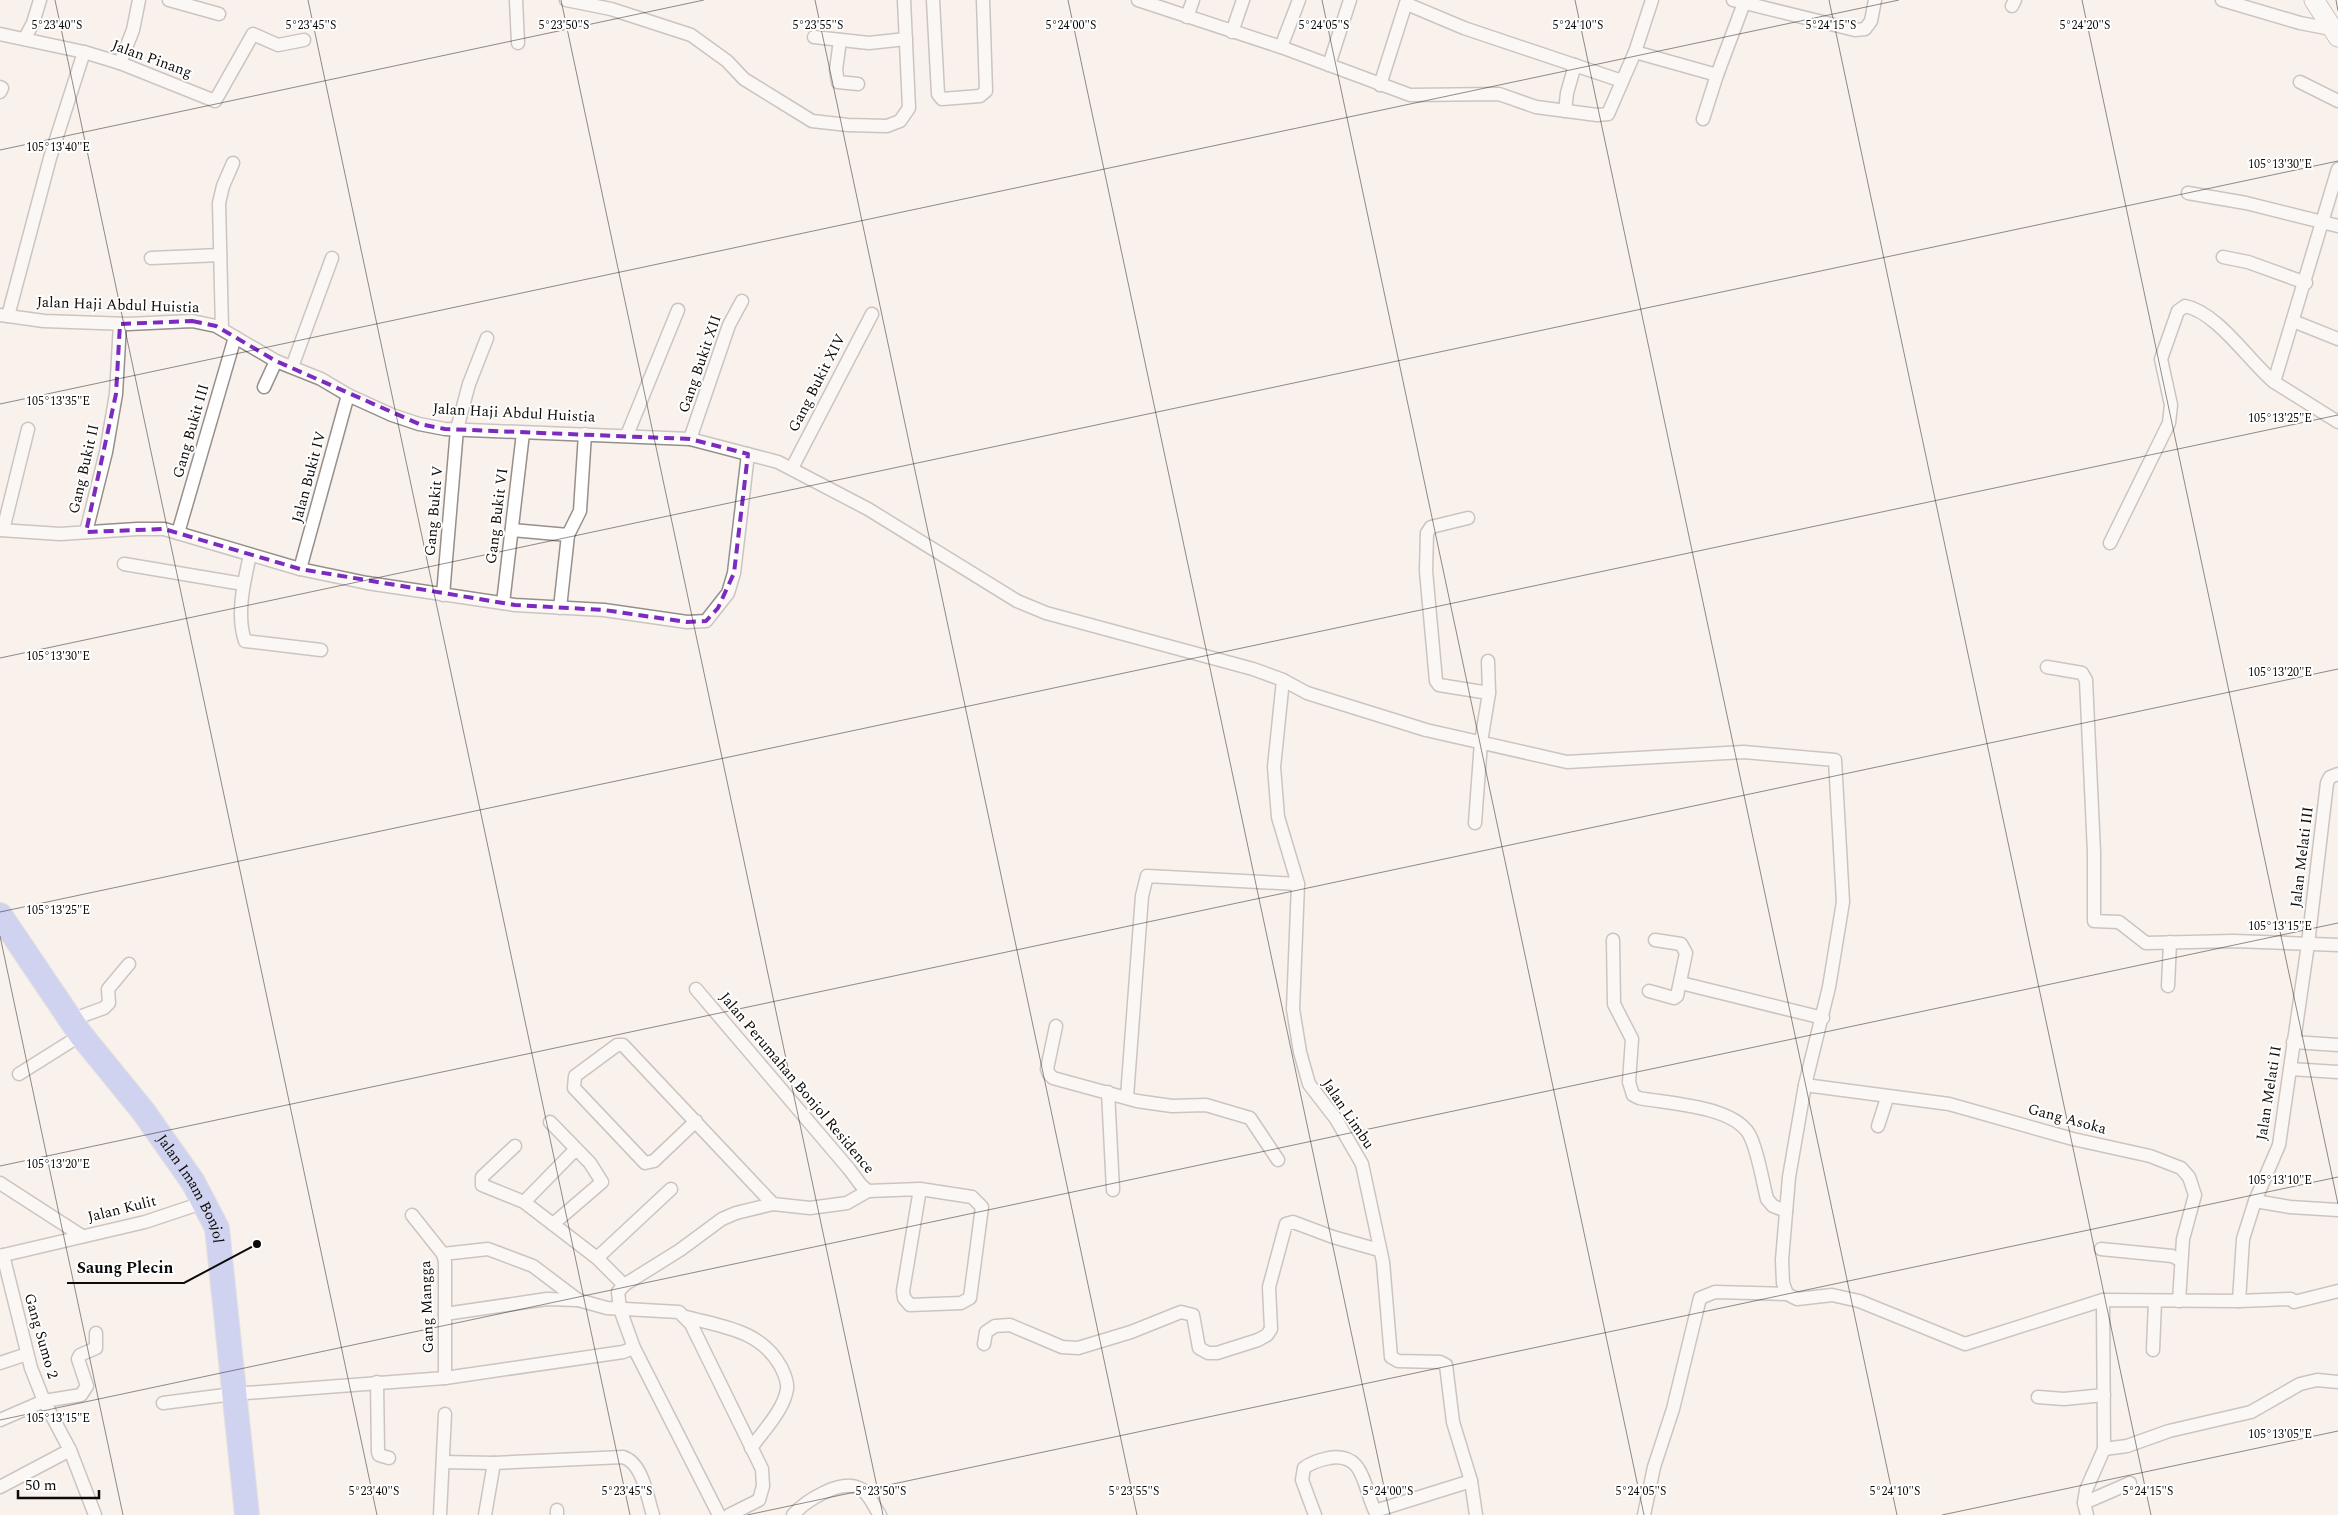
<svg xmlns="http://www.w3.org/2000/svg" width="2338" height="1515" font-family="Spectral,serif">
  <rect width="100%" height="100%" fill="#f8f1ec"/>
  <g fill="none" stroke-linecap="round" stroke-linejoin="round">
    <g stroke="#968f8b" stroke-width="15">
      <g id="street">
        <polyline points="169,0 219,14"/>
        <polyline points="516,0 518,43"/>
        <polyline points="566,0 611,9 691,35 727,61 744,79 812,121 848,125 887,126 900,121 909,108 904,0"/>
        <polyline points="933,0 938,94 942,99 980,96 986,91 983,0"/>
        <polyline points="1138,0 1281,47 1410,95 1499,94 1536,107 1597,115 1608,114 1635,52"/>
        <polyline points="1652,0 1635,52 1717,75"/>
        <polyline points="1733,0 1855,30 1865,29 1871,21 1875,0"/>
        <polyline points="2222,0 2300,23 2331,29"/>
        <polyline points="1407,4 1464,28 1622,81"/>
        <polyline points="2012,6 2015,0"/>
        <polyline points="1187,17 1193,0"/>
        <polyline points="1232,32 1243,0"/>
        <polyline points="0,34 84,52 120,63 215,101 253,34 278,45 304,40"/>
        <polyline points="814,37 869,43 906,39"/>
        <polyline points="25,38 33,23 40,0"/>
        <polyline points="840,40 836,70 838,82 858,84"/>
        <polyline points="1281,47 1299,0"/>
        <polyline points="120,63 133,30 139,0"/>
        <polyline points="1329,65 1350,0"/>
        <polyline points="2300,82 2338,101"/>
        <polyline points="1380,85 1407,0"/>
        <polyline points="0,87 2,88 0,92"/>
        <polyline points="1565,111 1567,93 1575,65"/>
        <polyline points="1703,119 1717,75 1744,3"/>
        <polyline points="2188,193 2246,203 2338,226"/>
        <polyline points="2223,257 2248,262 2306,283"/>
        <polyline points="151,258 220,255"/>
        <polyline points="0,315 44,321 128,324 192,321 216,326 276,361 321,379 348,395 392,415 419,424 445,429 690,439 778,462 868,509 1017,601 1046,613 1253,669 1283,680 1307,693 1426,730 1567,762 1744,752 1835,760 1843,902 1829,987 1805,1085 1789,1177 1782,1260 1783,1283 1787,1294 1797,1299 1832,1295 1859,1301 1965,1344 2103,1300 2239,1301 2291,1299 2294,1302 2338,1291"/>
        <polyline points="8,316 50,158 84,52"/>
        <polyline points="2293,321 2338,339"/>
        <polyline points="222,329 219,203 223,186 233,163"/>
        <polyline points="292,367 332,258"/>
        <polyline points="2274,382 2338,422"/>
        <polyline points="264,387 276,361"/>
        <polyline points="627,435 678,310"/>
        <polyline points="690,439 729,325 742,301"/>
        <polyline points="792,468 872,314"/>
        <polyline points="1468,518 1431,527 1427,533 1426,571 1436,681 1439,685 1489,693 1481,742 1475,823"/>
        <polyline points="0,530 60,534 137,529 164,529 300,569 367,583 515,605 604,610 687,622 706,621 728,593 734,573 748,454"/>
        <polyline points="3,530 28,429"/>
        <polyline points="512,530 568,535"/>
        <polyline points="86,532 106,452 116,394 120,324"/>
        <polyline points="178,533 235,337"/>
        <path d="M2110,543L2169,423L2171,405L2161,359L2178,311L2185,306C2217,312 2249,361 2274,382L2338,169"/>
        <path d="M250,555C244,582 236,614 245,641L321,650"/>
        <polyline points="124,564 243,584"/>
        <polyline points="300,569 348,395"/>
        <polyline points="443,595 457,429 469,384 487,338"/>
        <polyline points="503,603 523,433"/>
        <polyline points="560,608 568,535 580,511 585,434"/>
        <polyline points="1488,661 1489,693"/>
        <polyline points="2047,667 2082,673 2086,680 2094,852 2094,921 2119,922 2146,943 2234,941 2338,945"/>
        <polyline points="1283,680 1274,767 1278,817 1298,884 1293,1009 1300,1052 1309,1084 1336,1119 1362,1164 1383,1262 1391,1357 1398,1361 1440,1362 1446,1365 1453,1422 1471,1481 1476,1515"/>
        <path d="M1613,940L1614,1004L1632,1039L1629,1082L1633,1095L1639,1098C1670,1104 1738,1106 1751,1138C1759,1157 1762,1179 1767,1199L1773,1206L1786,1211"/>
        <polyline points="1681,983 1823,1018"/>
        <polyline points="2168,986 2170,942"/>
        <polyline points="1649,991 1674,998 1677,996 1686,953 1681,944 1655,940"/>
        <polyline points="71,1020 104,1008 109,1003 108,989 129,964"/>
        <polyline points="1056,1026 1047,1069 1049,1074 1053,1078 1137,1101 1172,1106 1206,1105 1250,1118 1278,1160"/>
        <polyline points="2293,1042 2338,1045"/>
        <polyline points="2290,1069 2338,1072"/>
        <polyline points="19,1074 81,1035"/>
        <polyline points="1805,1085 1949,1104 2073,1139 2150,1156 2181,1168 2189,1177 2195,1195 2183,1239 2179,1301"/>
        <polyline points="1108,1092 1113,1190"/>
        <polyline points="1127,1097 1142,896 1147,876 1298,884"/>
        <polyline points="696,1121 654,1161 645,1163 574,1088 575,1076 617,1045 623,1045 773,1204"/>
        <polyline points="550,1122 590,1163 602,1182 553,1224"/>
        <polyline points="1878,1126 1887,1098"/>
        <polyline points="515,1146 482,1177 482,1185 524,1202 597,1258 624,1285"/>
        <polyline points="0,1183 82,1236"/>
        <polyline points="868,1191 920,1189 972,1197 982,1207 970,1298 961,1303 910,1305 904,1298 903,1291 920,1189"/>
        <polyline points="2255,1201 2290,1207 2338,1210"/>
        <polyline points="524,1202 576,1149"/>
        <polyline points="412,1215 443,1254 445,1262 445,1378"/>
        <polyline points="2101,1249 2172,1256 2180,1260"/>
        <polyline points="443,1254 488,1249 533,1266 578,1300"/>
        <polyline points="3,1255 31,1368 44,1401 70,1450 95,1515"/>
        <polyline points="0,1256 145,1222 205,1202"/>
        <polyline points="597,1258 671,1189"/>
        <polyline points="2239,1301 2243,1239 2255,1201 2279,1145 2308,944 2327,783 2330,777 2338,774"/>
        <polyline points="445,1314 547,1299 578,1300 607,1308 679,1312 691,1324 762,1469 763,1486 759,1500 729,1515"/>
        <path d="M686,1317C723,1327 761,1330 781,1367C784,1373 788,1382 787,1389C784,1410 763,1431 751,1448"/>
        <polyline points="984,1344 986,1332 995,1326 1010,1325 1062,1347 1078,1348 1131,1332 1181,1312 1193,1315 1199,1348 1208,1353 1217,1353 1258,1340 1267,1335 1271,1329 1269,1287 1286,1224 1293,1222 1333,1237 1379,1250"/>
        <polyline points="634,1348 719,1515"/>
        <polyline points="2153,1350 2155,1301"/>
        <polyline points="0,1363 27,1354"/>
        <polyline points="377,1382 378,1452 379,1455 389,1458"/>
        <polyline points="2038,1397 2064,1399 2104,1395"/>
        <polyline points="163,1403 233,1394 445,1378 623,1352 634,1348 620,1309 618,1292 624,1285 680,1250 722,1219 736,1213 773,1204 810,1208 847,1203 868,1191 861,1185 849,1169 696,989"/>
        <polyline points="0,1420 44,1401 81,1395 87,1386 78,1359 80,1355 96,1348 96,1333"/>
        <polyline points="2104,1449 2127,1446 2169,1431 2251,1412 2300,1384 2317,1380 2338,1382"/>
        <path d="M443,1462L494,1463L623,1457C643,1463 647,1497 653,1515"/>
        <polyline points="0,1487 70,1450"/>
        <polyline points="2084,1503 2130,1483"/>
        <polyline points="557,1510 557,1515"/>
        <polyline points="440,1515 445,1414"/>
        <polyline points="485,1515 494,1463"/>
        <path d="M793,1515C805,1501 840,1479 859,1488C870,1493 873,1506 880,1515"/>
        <path d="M1315,1515L1302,1480L1304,1468C1312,1462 1319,1460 1329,1458C1365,1452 1363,1487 1375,1511L1471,1481"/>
        <polyline points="1644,1515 1654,1467 1673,1409 1700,1298 1715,1292 1787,1294"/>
        <polyline points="2087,1515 2084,1503 2086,1490 2104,1449 2103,1300"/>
      </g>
    </g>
    <g stroke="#968f8b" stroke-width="21">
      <polyline id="secondary" points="2314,0 2338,37"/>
    </g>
    <g stroke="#cfcece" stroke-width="26">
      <g id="highway">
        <path id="s1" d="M0,915L81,1035L143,1111L193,1182L217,1228L247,1515"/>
      </g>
    </g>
    <use href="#street" stroke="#fff" stroke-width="12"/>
    <use href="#secondary" stroke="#fff" stroke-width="19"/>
    <use href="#highway" stroke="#a1aff4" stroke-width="24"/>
  </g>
  <path d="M0 0H2338V1515H0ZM192,321L216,326L276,361L419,424L445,429L690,439L748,454L734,573L718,608L706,621L687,622L604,610L515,605L300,569L164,529L86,532L116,394L120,324Z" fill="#f8f1ec" fill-opacity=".55" fill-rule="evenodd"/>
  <path fill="none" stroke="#7b2cbf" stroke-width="4" stroke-dasharray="10 6" stroke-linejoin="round" d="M192,321L216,326L276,361L419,424L445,429L690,439L748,454L734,573L718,608L706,621L687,622L604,610L515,605L300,569L164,529L86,532L116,394L120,324Z"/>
  <path fill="none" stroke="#0d0b0a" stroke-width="1" stroke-opacity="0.45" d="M55,0L377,1515M308,0L630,1515M561,0L883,1515M815,0L1137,1515M1068,0L1390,1515M1322,0L1644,1515M1575,0L1897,1515M1829,0L2151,1515M2082,0L2338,1204M2336,0L2338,11M0,150L704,0M0,404L1899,0M0,658L2338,161M0,912L2338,415M0,936L123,1515M0,1166L2338,669M0,1420L2338,923M747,1515L2338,1177M1942,1515L2338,1431"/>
  <g text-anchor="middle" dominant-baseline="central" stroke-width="4" stroke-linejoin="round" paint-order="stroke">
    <g font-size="15" fill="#0d0b0a" stroke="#fff">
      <text transform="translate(152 59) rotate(20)">Jalan Pinang</text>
      <text transform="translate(118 305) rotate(2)">Jalan Haji Abdul Huistia</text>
      <text transform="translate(700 364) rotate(-71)">Gang Bukit XII</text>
      <text transform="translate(817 383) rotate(-63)">Gang Bukit XIV</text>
      <text transform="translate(514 413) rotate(3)">Jalan Haji Abdul Huistia</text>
      <text transform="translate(191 431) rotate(-74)">Gang Bukit III</text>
      <text transform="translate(84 469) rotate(-77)">Gang Bukit II</text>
      <text transform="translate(309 477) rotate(-75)">Jalan Bukit IV</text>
      <text transform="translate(434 511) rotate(-85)">Gang Bukit V</text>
      <text transform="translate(497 516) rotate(-83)">Gang Bukit VI</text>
      <text transform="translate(2302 857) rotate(-83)">Jalan Melati III</text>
      <text transform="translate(797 1083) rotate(50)">Jalan Perumahan Bonjol Residence</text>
      <text transform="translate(2269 1093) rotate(-81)">Jalan Melati II</text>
      <text transform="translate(1348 1114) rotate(56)">Jalan Limbu</text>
      <text transform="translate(2067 1119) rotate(15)">Gang Asoka</text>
      <text stroke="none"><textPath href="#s1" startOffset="335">Jalan Imam Bonjol</textPath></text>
      <text transform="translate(122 1209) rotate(-14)">Jalan Kulit</text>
      <text transform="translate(427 1307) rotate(-92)">Gang Mangga</text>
      <text transform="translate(41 1336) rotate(74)">Gang Sumo 2</text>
    </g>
  </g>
  <g font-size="12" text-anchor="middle" fill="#0d0b0a" stroke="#fff" stroke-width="4" stroke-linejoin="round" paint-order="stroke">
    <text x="57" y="29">5°23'40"S</text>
    <text x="311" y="29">5°23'45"S</text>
    <text x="564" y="29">5°23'50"S</text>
    <text x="818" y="29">5°23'55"S</text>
    <text x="1071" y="29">5°24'00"S</text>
    <text x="1324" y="29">5°24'05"S</text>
    <text x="1578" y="29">5°24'10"S</text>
    <text x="1831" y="29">5°24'15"S</text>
    <text x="2085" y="29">5°24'20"S</text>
    <text x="58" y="151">105°13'40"E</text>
    <text x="2280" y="168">105°13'30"E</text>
    <text x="58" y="405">105°13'35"E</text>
    <text x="2280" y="422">105°13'25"E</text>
    <text x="58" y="660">105°13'30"E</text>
    <text x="2280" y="676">105°13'20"E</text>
    <text x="58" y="914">105°13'25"E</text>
    <text x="2280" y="930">105°13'15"E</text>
    <text x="58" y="1168">105°13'20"E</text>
    <text x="2280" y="1184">105°13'10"E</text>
    <text x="58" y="1422">105°13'15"E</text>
    <text x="2280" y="1438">105°13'05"E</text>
    <text x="374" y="1495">5°23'40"S</text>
    <text x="627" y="1495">5°23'45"S</text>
    <text x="881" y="1495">5°23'50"S</text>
    <text x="1134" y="1495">5°23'55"S</text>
    <text x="1388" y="1495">5°24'00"S</text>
    <text x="1641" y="1495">5°24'05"S</text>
    <text x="1895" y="1495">5°24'10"S</text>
    <text x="2148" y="1495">5°24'15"S</text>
  </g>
  <path fill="none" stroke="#0d0b0a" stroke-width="2" d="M257 1244L184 1283H67"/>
  <circle fill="#0d0b0a" stroke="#fff" stroke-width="2" cx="257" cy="1244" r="5"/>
  <g font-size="16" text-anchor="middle" font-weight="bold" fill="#0d0b0a" stroke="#fff" stroke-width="4" stroke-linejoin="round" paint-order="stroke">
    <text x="125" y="1273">Saung Plecin</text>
  </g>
  <path d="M18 1490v8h81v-8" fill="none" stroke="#0d0b0a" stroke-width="2.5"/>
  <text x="25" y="1490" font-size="15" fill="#0d0b0a" stroke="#ffffff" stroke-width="4" paint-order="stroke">50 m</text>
</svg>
